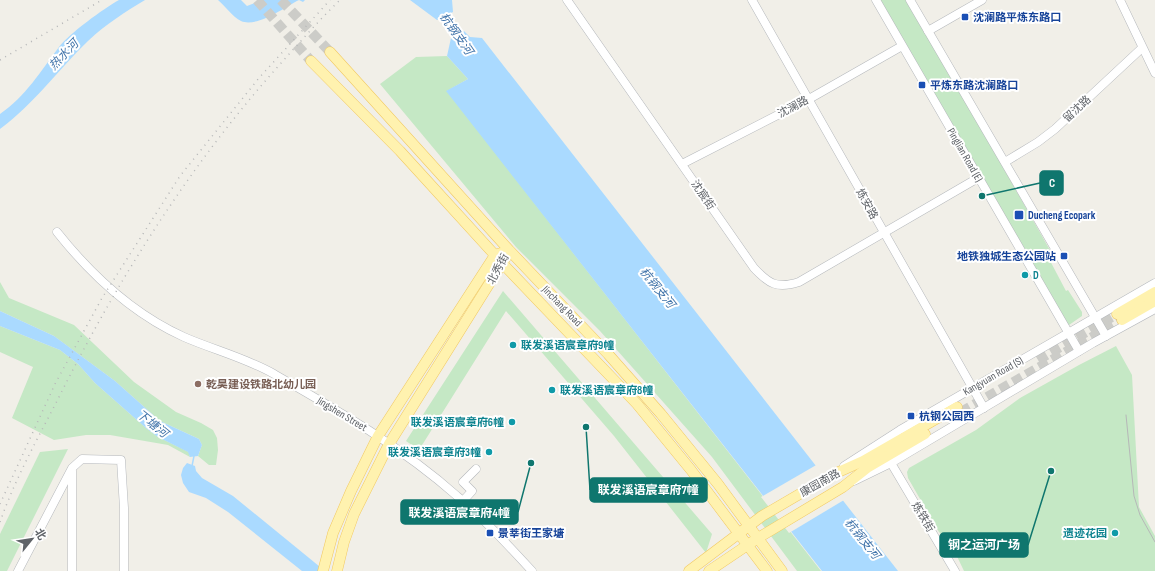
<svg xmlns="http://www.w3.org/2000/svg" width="1155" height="571" font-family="'Sofia Sans Condensed','Noto Sans SC',sans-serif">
  <rect width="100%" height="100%" fill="#f1efe8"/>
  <g fill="#c5e8c5">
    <polygon points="880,0 908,0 1051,252 1047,255 1066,291 1068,290 1082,312 1082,316 1069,325 1066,323"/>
    <polygon points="447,56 468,79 447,91 821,571 797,571 712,457 600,331 516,247 380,84 416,57"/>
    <polygon points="0,282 9,298 74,325 134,382 176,412 201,423 213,430 217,438 218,450 216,465 209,465 198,456 202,445 199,439 160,421 115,381 62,342 54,336 0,311"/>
    <polygon points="503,291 712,534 706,553 614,436 506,311 419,450 406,441"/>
    <polygon points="0,326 60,350 78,364 95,383 146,428 158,437 189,452 190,457 168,445 110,435 86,435 54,440 12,418 33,367 0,352"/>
    <polygon points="1116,346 1132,375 1139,507 1155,536 1155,571 964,571 952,546 939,532 908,478 907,472 909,468 976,430 1020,398 1079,365"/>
    <polygon points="68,449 7,571 0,571 0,534 40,452"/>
  </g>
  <g fill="#aadaff">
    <path d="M119,0H145C125,12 106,24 88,41C58,70 34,104 0,129V114C26,96 40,72 59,47C70,33 103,9 119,0Z"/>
    <path d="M218,0H241L247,6L262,0H305L303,2L299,0C285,7 257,28 241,21C233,17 225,6 218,0Z"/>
    <polygon points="410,0 452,0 453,12 437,20"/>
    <polygon points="464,31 470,37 482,38 898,571 822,571 446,91 468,79 447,56 451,38"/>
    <polygon points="0,311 54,336 115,381 160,421 199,439 202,445 198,456 190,457 188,452 158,437 146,428 95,383 78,364 60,350 0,326"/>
    <polygon points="187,463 195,466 196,471 202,478 233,496 325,571 302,571 228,512 206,498 189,492 183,483 181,475 183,468"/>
  </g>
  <polygon fill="#f1efe8" points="818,464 844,500 789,533 761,497"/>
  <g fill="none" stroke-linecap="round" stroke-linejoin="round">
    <g stroke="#aadaff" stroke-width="1.5">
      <polyline points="444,16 457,36"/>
      <polyline points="192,466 194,456"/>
    </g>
    <g stroke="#ccccc8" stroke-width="10" stroke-dasharray="10 5" stroke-linecap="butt">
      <polyline points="257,0 311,61"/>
      <polyline points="281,0 330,52"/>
      <polyline points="1038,360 1117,314"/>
      <polyline points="961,412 1122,320"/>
    </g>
    <g stroke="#b5b8bc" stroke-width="9">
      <g id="minor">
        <path d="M567,0L754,268C769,284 777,289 799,282L978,178"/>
        <polyline points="752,0 984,408"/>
        <polyline points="876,0 1079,351"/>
        <polyline points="910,0 1106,336"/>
        <polyline points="1120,0 1155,73"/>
        <polyline points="928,31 982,0"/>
        <polyline points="1005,162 1038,142 1055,129 1142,48"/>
        <polyline points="682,164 809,99 902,46"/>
        <path d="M57,232C92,276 133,314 184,337C214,350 246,358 274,374C337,410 402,447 457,496C484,519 508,545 532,571"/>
        <polyline points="891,463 955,571"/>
        <polyline points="844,466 900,430 1155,283"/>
        <polyline points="72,471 72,571"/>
        <polyline points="854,481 891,463 1093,343 1155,309"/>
        <polyline points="463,501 472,491 463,482 476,469"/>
        <polyline points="18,571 72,468 82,459 121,460 124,508 124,571"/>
      </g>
    </g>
    <g stroke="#f2c960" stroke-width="11">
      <g id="major">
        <polyline points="330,52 509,250 608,354 661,414 718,484 782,571"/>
        <polyline points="311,61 400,151 503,264 637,404 691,470 767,571"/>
        <polyline points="1117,314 1155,292"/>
        <polyline points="1122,320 1155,301"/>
        <polyline points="323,571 333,533 351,491 378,436 495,255 501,253"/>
        <polyline points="337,571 344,542 354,514 389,444 506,257"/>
        <polyline points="689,571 762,516 834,474 863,461 957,407"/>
        <polyline points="709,571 758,538 843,487 867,468 925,434"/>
      </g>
    </g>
    <use href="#minor" stroke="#fff" stroke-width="8"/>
    <use href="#major" stroke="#fff2af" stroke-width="10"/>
    <polyline stroke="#b6b7b8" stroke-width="1" points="1126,415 1134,496 1140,515 1155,542"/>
    <g stroke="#b6b7b8" stroke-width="1.5" stroke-dasharray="1 5" stroke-linecap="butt">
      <polyline points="0,60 102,0"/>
      <polyline points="0,504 55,384 102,298 180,176 259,78 330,0"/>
      <path d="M0,522C14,482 35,443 55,405C116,282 190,164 282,62C301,41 320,19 340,0"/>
    </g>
  </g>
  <g fill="#1a4fb4" stroke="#fff" stroke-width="1.5">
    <rect x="961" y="13" width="8" height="8" rx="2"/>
    <rect x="918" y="81" width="8" height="8" rx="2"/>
    <rect x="1014" y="210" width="10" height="10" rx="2"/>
    <rect x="1060" y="252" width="8" height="8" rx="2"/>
    <rect x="907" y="412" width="8" height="8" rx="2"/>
    <rect x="486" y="529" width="8" height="8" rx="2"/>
  </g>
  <g fill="#0f9aa8" stroke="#fff" stroke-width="1.5">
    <circle cx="1025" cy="275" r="4"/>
    <circle cx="513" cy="345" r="4"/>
    <circle cx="552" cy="390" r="4"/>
    <circle cx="512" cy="422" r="4"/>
    <circle cx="489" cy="452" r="4"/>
    <circle cx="1115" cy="533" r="4"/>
  </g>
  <circle fill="#8d6e63" stroke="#fff" stroke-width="1.5" cx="198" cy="384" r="4"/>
  <g text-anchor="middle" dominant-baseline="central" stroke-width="4" stroke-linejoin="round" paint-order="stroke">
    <g font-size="11" font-weight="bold" fill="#164399" stroke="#fff" text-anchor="start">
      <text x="973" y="17">沈澜路平炼东路口</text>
      <text x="930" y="85">平炼东路沈澜路口</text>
      <text x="1028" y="215">Ducheng Ecopark</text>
      <text x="1056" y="256" text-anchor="end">地铁独城生态公园站</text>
      <text x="919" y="416">杭钢公园西</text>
      <text x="498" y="533">景莘街王家塘</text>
    </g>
    <g font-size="11" fill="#5f6368" stroke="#fff">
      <text transform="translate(793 107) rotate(-28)">沈澜路</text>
      <text transform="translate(1077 109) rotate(-43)">留沈路</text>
      <text transform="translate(965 155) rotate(60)">Pinglian Road (E)</text>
      <text transform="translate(703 195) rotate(56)">沈宸街</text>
      <text transform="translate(867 204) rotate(61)">炼安路</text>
      <text transform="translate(498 269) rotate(-62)">北秀街</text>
      <text transform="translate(562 306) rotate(46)">Jinchang Road</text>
      <text transform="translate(993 376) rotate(-30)">Kangyuan Road (S)</text>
      <text transform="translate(342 414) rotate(31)">Jingshen Street</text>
      <text transform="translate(820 483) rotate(-29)">康园南路</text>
      <text transform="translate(923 517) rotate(59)">炼铁街</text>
    </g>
    <g font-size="11" font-weight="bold" fill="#0d838f" stroke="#fff" text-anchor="start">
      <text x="1033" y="275">D</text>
      <text x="521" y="345">联发溪语宸章府9幢</text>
      <text x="560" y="390">联发溪语宸章府8幢</text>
      <text x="504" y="422" text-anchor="end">联发溪语宸章府6幢</text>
      <text x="481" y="452" text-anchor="end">联发溪语宸章府3幢</text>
      <text x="1107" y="533" text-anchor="end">遗迹花园</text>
    </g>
    <g font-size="11" font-weight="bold" fill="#785e54" stroke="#fff" text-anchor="start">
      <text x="206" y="384">乾昊建设铁路北幼儿园</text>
    </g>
    <g font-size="12" font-style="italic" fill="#4174aa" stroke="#fff">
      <text transform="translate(456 34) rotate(55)">杭钢支河</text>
      <text transform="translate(64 55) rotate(-46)">热水河</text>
      <text transform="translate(657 288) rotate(51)">杭钢支河</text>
      <text transform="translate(152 424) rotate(39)">下塘河</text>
      <text transform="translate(862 539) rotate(51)">杭钢支河</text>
    </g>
  </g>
  <path fill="none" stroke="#0f766e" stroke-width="1.5" d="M982 196L1040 183M586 427L590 490M531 463L518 512M1051 471L1028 545"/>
  <g fill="#0f766e" stroke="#fff" stroke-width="1.5">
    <circle cx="982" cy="196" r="4"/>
    <circle cx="586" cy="427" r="4"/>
    <circle cx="531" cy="463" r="4"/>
    <circle cx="1051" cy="471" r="4"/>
  </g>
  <g fill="#0f766e" stroke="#0f766e" stroke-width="1.5">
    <rect x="1040" y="171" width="23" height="24" rx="4"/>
    <rect x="590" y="478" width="117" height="24" rx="4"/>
    <rect x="401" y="500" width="117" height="24" rx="4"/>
    <rect x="940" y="533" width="88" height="24" rx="4"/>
  </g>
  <g font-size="12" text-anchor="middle" font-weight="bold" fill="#fff">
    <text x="1052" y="187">C</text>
    <text x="648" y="494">联发溪语宸章府7幢</text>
    <text x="459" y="517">联发溪语宸章府4幢</text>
    <text x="984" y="549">钢之运河广场</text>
  </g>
  <g transform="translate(32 539) rotate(60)" stroke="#ffffff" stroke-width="3" paint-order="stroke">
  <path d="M0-3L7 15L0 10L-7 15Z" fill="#5f6368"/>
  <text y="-6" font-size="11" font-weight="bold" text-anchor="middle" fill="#5f6368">北</text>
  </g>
</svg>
